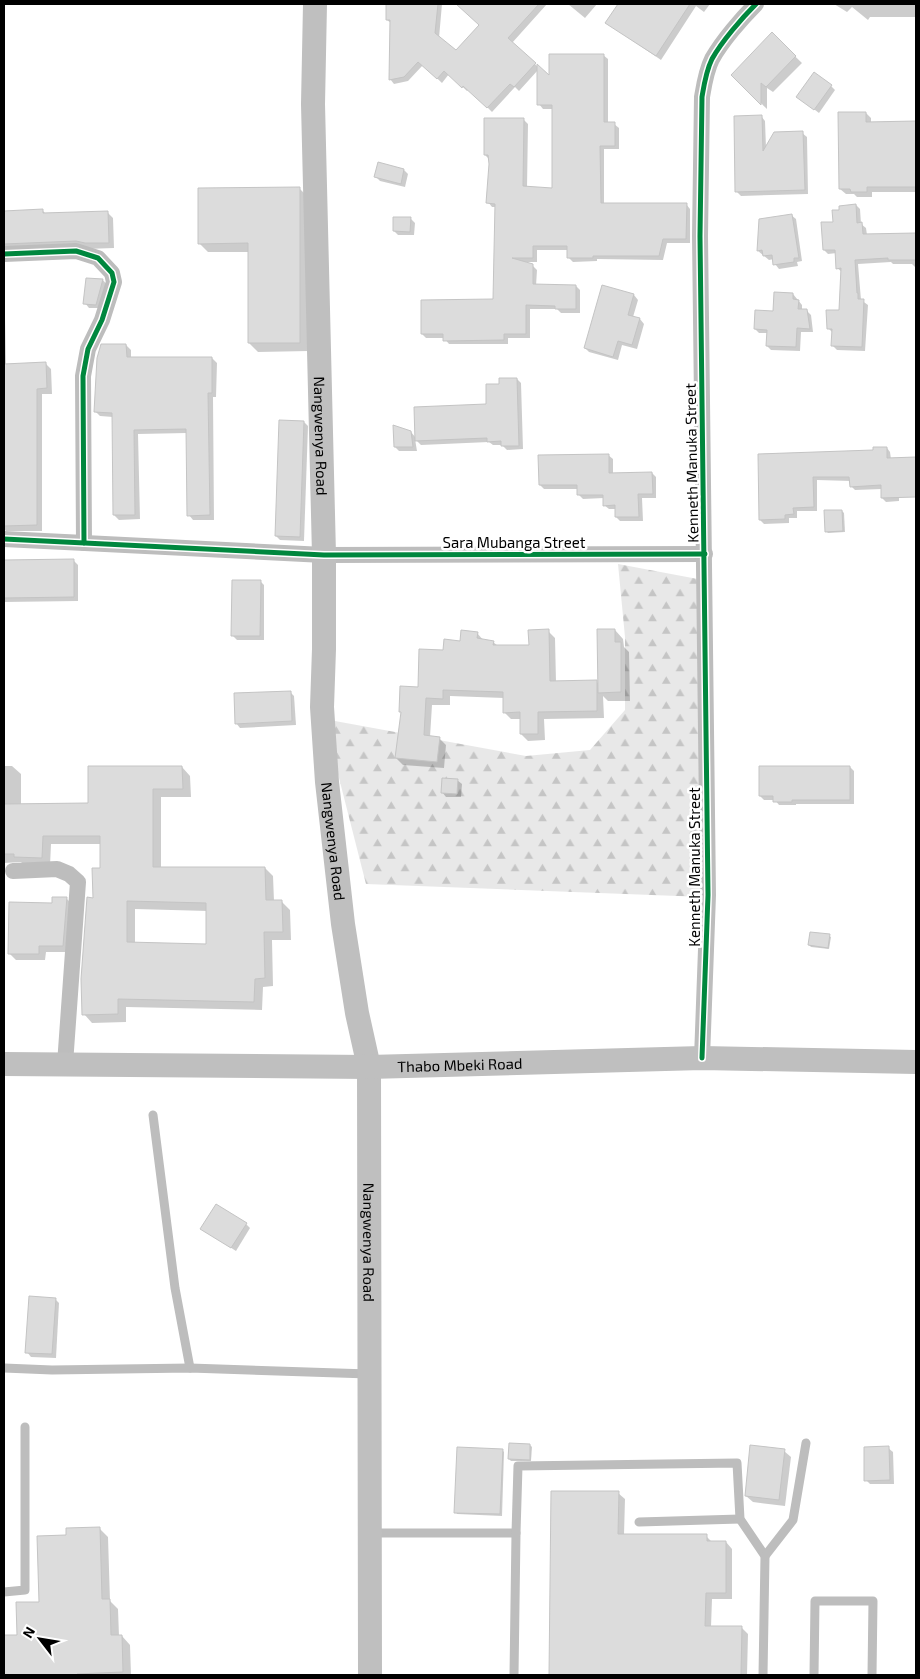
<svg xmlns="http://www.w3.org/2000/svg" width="920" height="1679" font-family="'Exo 2',sans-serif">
  <defs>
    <pattern id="forest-firs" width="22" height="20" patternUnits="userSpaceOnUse" patternTransform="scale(1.25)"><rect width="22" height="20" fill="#e8e8e8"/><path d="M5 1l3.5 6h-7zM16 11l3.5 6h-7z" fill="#c5c5c5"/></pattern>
  </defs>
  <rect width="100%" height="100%" fill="#fff"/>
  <polygon fill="url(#forest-firs)" points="618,564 703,580 704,897 366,884 324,719 526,756 590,750 625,710 625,637"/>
  <g fill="#0003" fill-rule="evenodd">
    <polygon points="387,4 442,4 439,38 456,52 481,25 458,4 547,4 512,43 550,78 603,55 608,59 608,124 614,124 619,128 619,149 604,149 604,204 686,204 690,209 690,243 667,243 663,260 597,259 597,261 573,262 568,257 569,250 537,250 537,262 522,262 532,265 537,270 536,286 576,286 580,290 580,313 561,313 557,309 530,309 530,338 508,338 508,344 449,344 444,338 426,338 422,334 494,300 496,207 492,207 488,202 490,160 485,155 523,119 528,124 527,188 554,190 553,109 543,109 539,104 538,70 519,91 515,87 492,112 469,89 467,91 449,74 442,83 423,65 408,81 394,84 390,79 391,23 387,20"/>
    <polygon points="568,4 597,4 585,18"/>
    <polygon points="619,4 710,4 704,12 696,6 661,60 607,23"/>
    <polygon points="834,4 916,4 916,17 870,17 868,20 852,7 847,12"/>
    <polygon points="772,34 802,63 773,92 767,88 767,109 732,75"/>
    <polygon points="831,86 835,90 819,113 798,97"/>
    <polygon points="866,113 871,118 871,123 916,123 916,192 872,192 872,197 857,197 854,194 846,194 840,189"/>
    <polygon points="761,116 765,121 766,148 802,133 807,137 808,194 741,196 737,192"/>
    <polygon points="379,164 404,170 408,174 405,187 380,181 376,177"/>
    <polygon points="299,188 308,197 309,351 258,352 249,343 249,252 208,252 199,243"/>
    <polygon points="856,205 860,209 861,224 866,228 867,235 916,234 916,268 912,264 893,264 891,262 858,264 861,300 868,305 865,351 837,350 833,346 833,333 829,329 840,312 842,272 837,268 837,253 828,254 824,250 834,223 841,211"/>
    <polygon points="42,210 46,214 108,213 113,218 114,248 4,252 4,213"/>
    <polygon points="791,215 796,219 802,261 797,262 798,266 779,269 775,264 774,259 769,260 758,251"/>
    <polygon points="410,218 415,223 414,235 398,235 394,231"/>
    <polygon points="4,269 6,365 46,364 51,369 52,394 42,394 42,531 6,531 4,529"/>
    <polygon points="103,280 107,285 100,308 89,308 85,303"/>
    <polygon points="603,286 634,295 638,300 633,317 640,319 644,324 637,349 622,345 618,360 589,352 585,348"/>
    <polygon points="793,294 802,305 802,310 806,310 811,315 813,332 801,332 800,351 771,350 767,346 768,333 759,333 755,329"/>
    <polygon points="126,345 131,350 131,358 212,358 217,363 216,397 213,397 214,520 193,520 189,515 187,433 138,434 140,519 119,520 114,515 113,417 100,416 95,411"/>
    <polygon points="517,379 521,383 523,449 507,450 502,445 493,445 489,442 421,445 415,439 417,451 399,451 395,447 411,432 416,438 487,405 501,385"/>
    <polygon points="304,422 308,426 304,541 280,540 276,536"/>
    <polygon points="887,448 890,452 891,459 916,458 916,490 899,491 899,501 886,502 882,498 882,489 855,490 851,486 851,481 817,480 817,511 797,511 797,518 789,518 789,523 764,524 760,520 759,456 874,452"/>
    <polygon points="608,455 613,459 613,474 652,473 656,477 656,498 642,498 643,521 620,521 616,517 616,509 609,509 604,505 604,498 583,499 579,495 579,489 544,489 540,485"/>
    <polygon points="842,511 844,513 845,532 828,533 826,531"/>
    <polygon points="73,560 78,565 78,601 4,602 4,562"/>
    <polygon points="260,581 264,585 264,640 237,640 233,636"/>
    <polygon points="615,630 623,639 624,647 629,652 630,701 608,701 603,696 604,718 544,719 545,740 528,741 521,734 521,719 511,719 504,712 504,698 450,696 450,705 432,705 430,737 439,738 446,745 444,768 403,765 396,758 402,714 401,712 444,651 477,633 484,641 493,642 498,646 530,646 548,631 555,638 556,682 596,681 599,684"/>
    <polygon points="290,692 294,696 296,725 240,728 236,723"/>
    <path d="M4,766H12L21,774V805H89L182,767L190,776L191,797H161V868H265L273,876L274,901H281L290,910L291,940H272L273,986L263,987L262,1010L126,1007V1022L92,1023L84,1014L94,899L101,869V844H51L50,866L24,865L21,862L4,863ZM135,909L208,911L207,946L135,944Z"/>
    <polygon points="850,767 854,771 854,804 796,804 796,805 779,805 775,800 764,800 760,796"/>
    <polygon points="457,780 462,784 461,797 446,797 442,792"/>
    <polygon points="66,898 73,905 70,952 46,952 45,960 16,960 9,953 53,904"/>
    <polygon points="829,936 831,937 829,949 811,947 809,945"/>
    <polygon points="246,1224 250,1228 236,1251 202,1229"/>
    <polygon points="55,1299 59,1303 56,1358 31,1357 27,1352"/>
    <polygon points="530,1445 532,1447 531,1461 511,1461 509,1459"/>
    <polygon points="888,1448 893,1452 894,1484 870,1484 866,1480"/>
    <polygon points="502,1450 504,1452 502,1516 457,1514 456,1512"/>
    <polygon points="784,1451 791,1457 785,1506 753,1502 746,1496"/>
    <polygon points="553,1492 618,1493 625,1499 624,1535 706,1536 712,1542 726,1542 732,1549 732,1599 712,1599 711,1627 741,1627 748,1634 747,1675 550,1675"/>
    <polygon points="99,1528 108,1537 110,1601 118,1609 119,1636 122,1636 130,1645 131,1675 4,1675 4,1636 18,1636 40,1603 67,1537"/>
  </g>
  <g fill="#dcdcdc" stroke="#c4c4c4" fill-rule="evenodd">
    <polygon points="386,4 438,4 435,33 456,50 479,25 456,4 539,4 508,38 536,63 514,87 510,84 487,108 463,86 462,88 444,71 437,79 418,62 404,77 389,80 390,20 386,20"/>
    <polygon points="618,4 690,4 656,56 605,23"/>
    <polygon points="772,32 796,56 766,87 761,83 761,105 731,75"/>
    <polygon points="549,54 604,54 604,122 615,122 615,146 600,146 601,203 687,203 686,239 663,239 659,256 593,256 593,258 567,258 567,246 533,246 533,258 512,258 533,264 533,284 576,285 576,309 555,309 555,306 526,305 526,334 504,334 504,340 443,341 443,334 421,334 421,300 493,299 495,204 486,203 489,164 488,155 484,155 484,118 524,118 523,186 552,188 552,105 537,105 537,64 549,75"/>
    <polygon points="814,72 832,85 814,110 796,97"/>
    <polygon points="838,112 866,112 866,122 916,121 916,187 867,187 867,192 851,192 850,189 839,189"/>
    <polygon points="762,115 763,151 774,132 803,131 805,190 735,192 734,116"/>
    <polygon points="378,162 404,169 401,184 374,177"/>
    <polygon points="300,187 300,343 248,343 248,243 198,244 198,188"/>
    <polygon points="856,204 857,223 862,222 863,234 916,233 916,260 888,260 888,258 855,260 857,293 858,293 858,299 864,299 862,347 831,346 832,329 827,329 826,310 839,310 841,268 836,269 835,250 823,250 821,222 833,222 832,210 839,210 839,206"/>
    <polygon points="43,209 43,213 108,211 109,243 85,243 76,241 4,244 4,211"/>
    <polygon points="792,214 799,258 794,258 794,262 773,265 772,255 763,256 762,250 757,251 759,219"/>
    <polygon points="393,217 411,217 410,232 393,231"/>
    <polygon points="86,278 103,279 96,305 83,304"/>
    <polygon points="602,285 634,294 628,315 640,318 632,345 618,341 613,357 584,348"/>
    <polygon points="774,292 793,293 793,299 799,300 798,309 807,309 810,329 797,328 796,347 766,346 767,330 754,329 755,310 773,311"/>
    <polygon points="101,344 126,344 127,357 212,357 212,393 208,393 210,515 187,516 186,429 134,430 135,515 113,515 112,413 94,412 97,358"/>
    <polygon points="46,362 47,388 37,389 37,525 4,526 4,364"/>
    <polygon points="499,378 517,378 519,446 501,446 501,441 487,442 487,438 415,441 414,407 486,404 486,384 499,384"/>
    <polygon points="279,420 304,421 300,537 275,536"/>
    <polygon points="393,425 411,431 413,447 394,447"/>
    <polygon points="873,447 887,447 887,458 916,457 916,497 881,498 881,485 850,487 849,477 813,477 814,507 793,508 794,514 785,515 785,519 759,520 758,454 873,450"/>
    <polygon points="609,454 609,473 652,472 653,494 638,494 639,517 615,517 615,505 603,506 603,495 577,495 577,485 539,485 538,455"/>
    <polygon points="824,510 842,510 843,531 825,532"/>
    <polygon points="74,559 74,597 4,598 4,560"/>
    <polygon points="232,580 261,580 260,636 231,636"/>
    <polygon points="549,629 550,681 597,680 597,711 538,712 538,734 520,734 520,712 503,713 503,692 443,690 443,699 426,698 424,735 440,737 437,762 395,758 401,712 399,712 400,686 418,687 419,649 443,650 444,639 460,641 461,630 478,632 477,638 494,641 493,645 529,645 528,630"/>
    <polygon points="597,629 615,629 615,642 621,642 621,692 598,693"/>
    <polygon points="291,691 292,721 235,724 234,693"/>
    <path d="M88,766H182L183,789H153V867H265L266,900H282L283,932H264L265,978L255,979L254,1002L118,999V1014L82,1015L81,979L87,897L93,898L92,868H100V836H43L42,858L14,857V854H4V804L88,803ZM127,901L206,903V944L127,942Z"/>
    <polygon points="759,766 850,766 850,800 792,800 792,802 773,802 773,796 759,796"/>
    <polygon points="442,778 458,779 457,794 441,793"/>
    <polygon points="52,897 67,897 63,946 39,946 39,954 8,954 9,902 52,903"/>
    <polygon points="810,932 830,934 828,948 808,945"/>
    <polygon points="216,1204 247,1223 231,1248 200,1229"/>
    <polygon points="29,1296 56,1298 52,1354 25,1353"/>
    <polygon points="509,1443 530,1444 530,1460 508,1459"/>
    <polygon points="750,1445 785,1449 779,1500 745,1496"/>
    <polygon points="889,1446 890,1480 864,1481 864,1447"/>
    <polygon points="457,1447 503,1449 500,1514 454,1513"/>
    <polygon points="551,1491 619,1491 618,1534 707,1534 707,1541 726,1541 726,1593 706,1593 705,1626 742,1626 741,1675 549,1675"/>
    <polygon points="100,1527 102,1599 110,1599 111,1635 122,1635 123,1672 77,1674 77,1675 4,1675 4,1635 17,1635 16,1602 39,1602 37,1536 66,1535 66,1528"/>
  </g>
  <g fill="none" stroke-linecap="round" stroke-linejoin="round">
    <g stroke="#bdbdbd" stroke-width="9">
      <polyline points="153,1115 175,1288 190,1368"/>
      <polyline points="4,1368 52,1370 190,1368 369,1374"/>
      <polyline points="639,1522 740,1519"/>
      <polyline points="370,1533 516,1533 514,1675"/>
      <polyline points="516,1533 518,1466 737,1463 740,1519 765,1556 763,1675"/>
      <polyline points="765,1556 793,1520 806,1443"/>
      <polyline points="4,1592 25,1590 25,1427"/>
      <polyline points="814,1675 815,1601 873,1601 872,1675"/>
    </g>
    <g stroke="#bdbdbd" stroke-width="16">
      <polyline points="4,254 76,251 98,258 112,273 114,282 102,320 88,349 83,376 84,543"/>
      <polyline points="4,539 324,555 705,554"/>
      <polyline points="13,871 57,869 69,874 78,882 65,1064"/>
      <path d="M702,1058L708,895L700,236L702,97C704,85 706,71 712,59C722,41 742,18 756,4"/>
    </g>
    <g stroke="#bfbfbf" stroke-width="24">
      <path id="s1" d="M315,4L313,104L324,555V649L322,707L327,782L343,924L357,1013L369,1067L370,1675"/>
      <path id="s2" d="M4,1064L369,1067L702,1058L916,1062"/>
    </g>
    <g stroke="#fff" stroke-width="8">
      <g id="cycleway">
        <polyline points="4,254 76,251 98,258 112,273 114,282 102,320 88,349 83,376 84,543"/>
        <polyline points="4,539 324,555 705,554"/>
        <path d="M702,1058L708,895L700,236L702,97C704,85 706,71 712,59C722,41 742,18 756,4"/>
      </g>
    </g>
    <use href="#cycleway" stroke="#00873e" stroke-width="5"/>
  </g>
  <g text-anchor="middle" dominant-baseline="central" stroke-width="5" stroke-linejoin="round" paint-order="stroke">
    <g font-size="15" fill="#000" stroke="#fff">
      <text stroke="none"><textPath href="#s1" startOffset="432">Nangwenya Road</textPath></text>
      <text transform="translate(691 463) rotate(-91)">Kenneth Manuka Street</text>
      <text x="514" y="542">Sara Mubanga Street</text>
      <text stroke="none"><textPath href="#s1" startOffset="838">Nangwenya Road</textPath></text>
      <text transform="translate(694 867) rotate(-90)">Kenneth Manuka Street</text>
      <text stroke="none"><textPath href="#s2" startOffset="456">Thabo Mbeki Road</textPath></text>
      <text stroke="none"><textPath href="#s1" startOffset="1242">Nangwenya Road</textPath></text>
    </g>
  </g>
  <rect width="920" height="1679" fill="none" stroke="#000000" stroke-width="10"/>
  <g transform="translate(40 1639) rotate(301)" stroke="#ffffff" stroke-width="4" paint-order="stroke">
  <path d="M0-4L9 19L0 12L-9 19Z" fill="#000000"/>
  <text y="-8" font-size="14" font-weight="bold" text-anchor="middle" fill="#000000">N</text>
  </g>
</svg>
